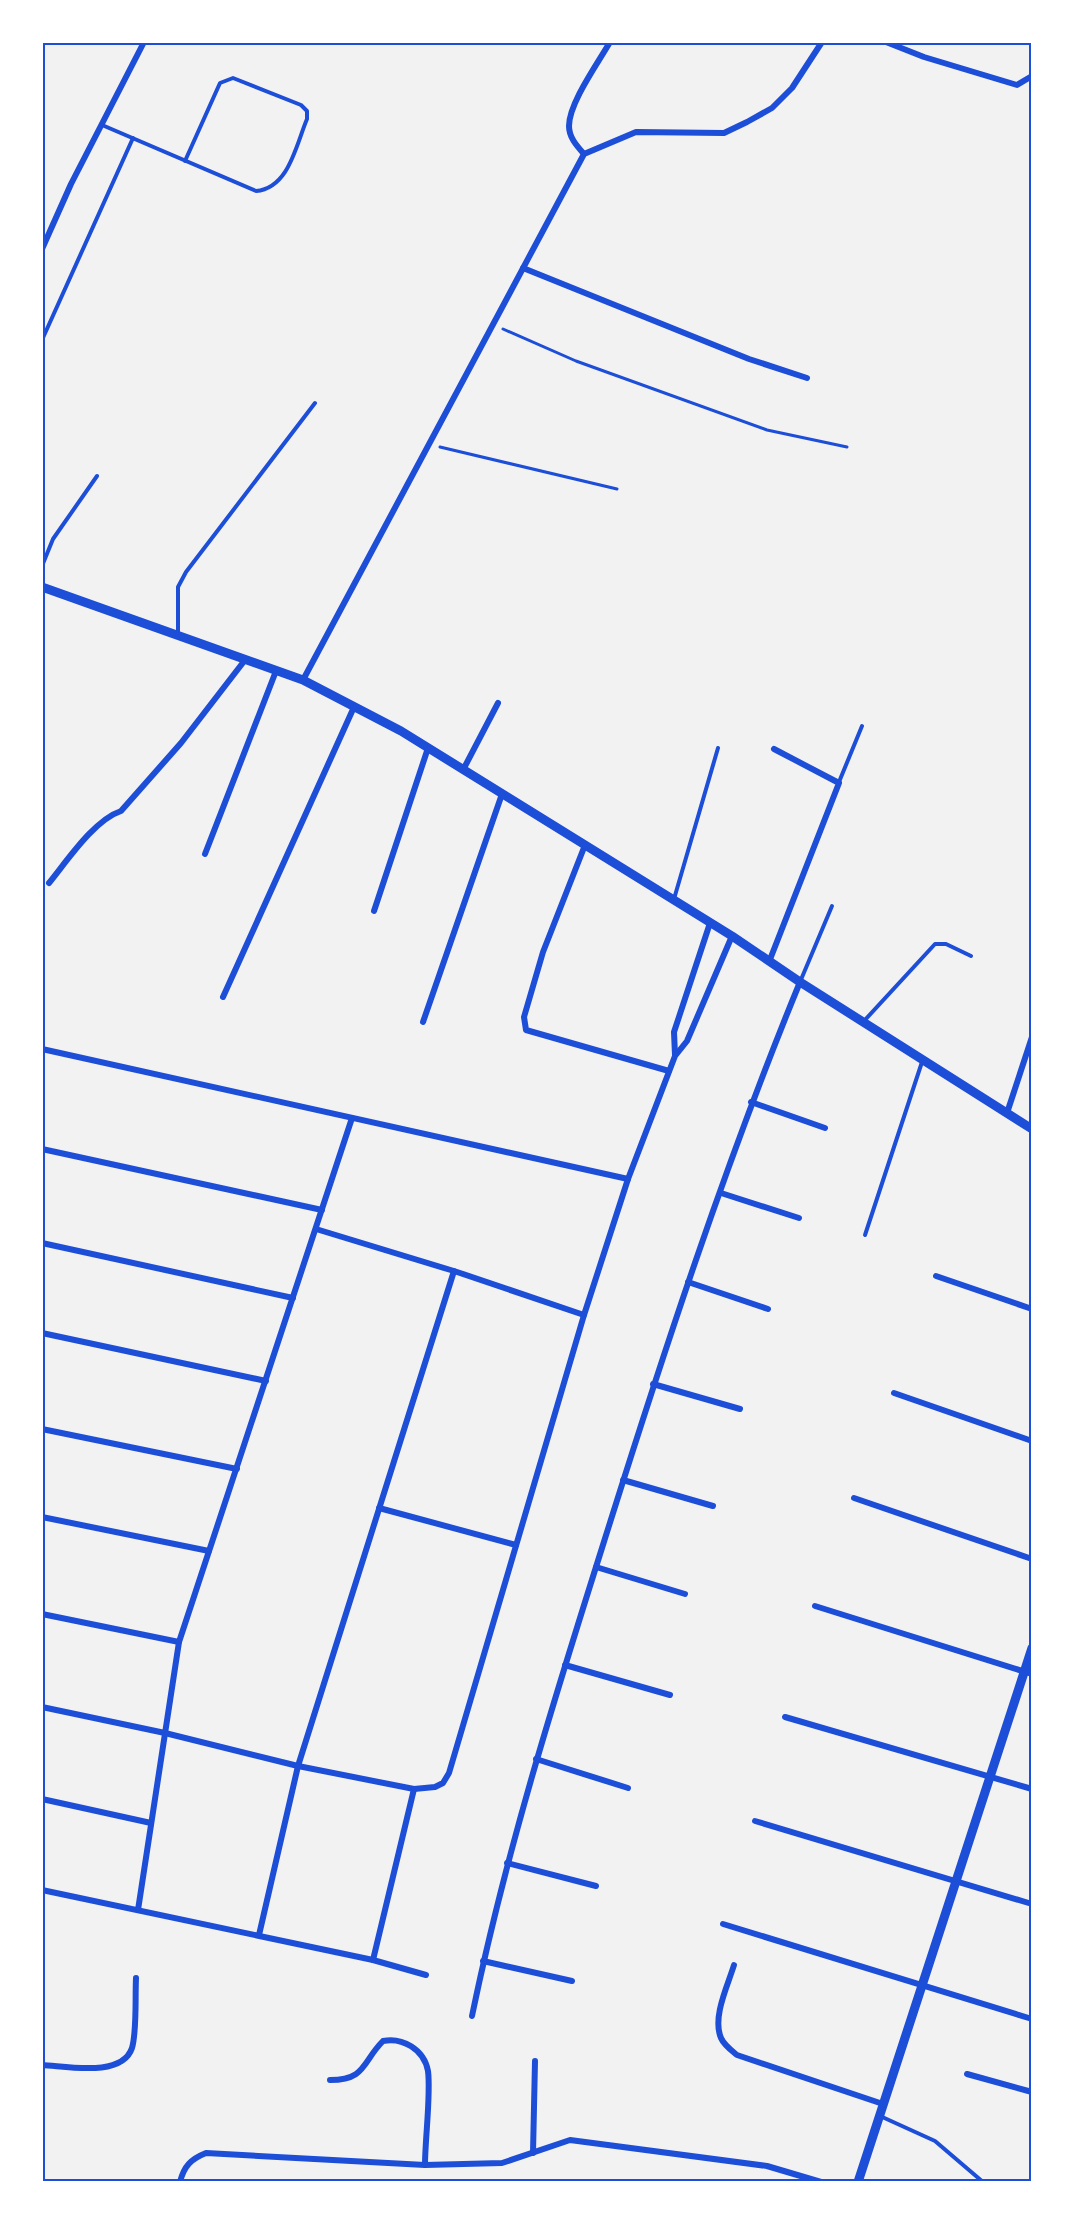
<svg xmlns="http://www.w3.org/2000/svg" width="1074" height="2224" font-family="'Space Grotesk',sans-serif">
  <rect width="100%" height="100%" fill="#f2f2f2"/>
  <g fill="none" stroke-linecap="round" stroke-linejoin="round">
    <g stroke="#1d4ed8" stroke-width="3">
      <polyline points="503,329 576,361 767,430 847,447"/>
      <polyline points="440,447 617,489"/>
    </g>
    <g stroke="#1d4ed8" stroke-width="4">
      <path d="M102,125L256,191C289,188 296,145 307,119V111L301,105L233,78L220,83L185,161"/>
      <polyline points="42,340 133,138"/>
      <polyline points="42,566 53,539 97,476"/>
      <polyline points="178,636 178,587 186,572 315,403"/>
      <polyline points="839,782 862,726"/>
      <polyline points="674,899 718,748"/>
      <polyline points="800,982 832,906"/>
      <polyline points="864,1021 935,944 946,944 971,956"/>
      <polyline points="865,1235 922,1062"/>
      <polyline points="880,2116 935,2141 983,2182"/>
    </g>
    <g stroke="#1d4ed8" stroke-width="6">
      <polyline points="886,42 924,57 1017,85 1032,76"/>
      <path d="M584,154C576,145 569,137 569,126C569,103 598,63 610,42"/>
      <polyline points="42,249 71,184 144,42"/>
      <polyline points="523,268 749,359 807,378"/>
      <polyline points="303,680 584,154 636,132 724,133 747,122 772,108 792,88 822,42"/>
      <polyline points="463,770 498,703"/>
      <polyline points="585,845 543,952 524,1017 526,1030 669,1071"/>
      <polyline points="205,854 276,671"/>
      <path d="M49,883C67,861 94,820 121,811L181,743L245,660"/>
      <polyline points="374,911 428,748"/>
      <polyline points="769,962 839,783 774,749"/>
      <polyline points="223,997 354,707"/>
      <polyline points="423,1022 502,794"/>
      <polyline points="42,1049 628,1179"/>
      <polyline points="675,1055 674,1032 710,923"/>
      <polyline points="751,1102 825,1128"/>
      <polyline points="1007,1113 1032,1037"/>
      <polyline points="42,1149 322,1210"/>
      <polyline points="721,1193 799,1218"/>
      <polyline points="316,1229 454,1271 584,1315"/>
      <polyline points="42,1243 293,1298"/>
      <polyline points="936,1276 1032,1309"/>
      <polyline points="688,1282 768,1309"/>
      <polyline points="42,1333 266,1381"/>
      <polyline points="653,1384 740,1409"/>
      <polyline points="894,1393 1032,1441"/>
      <polyline points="42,1429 237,1469"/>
      <polyline points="623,1480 713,1506"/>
      <polyline points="854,1498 1032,1559"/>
      <polyline points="379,1508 516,1545"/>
      <polyline points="42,1517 209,1551"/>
      <polyline points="596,1567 685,1594"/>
      <polyline points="815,1606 1032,1674"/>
      <polyline points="42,1614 179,1642"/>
      <polyline points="565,1665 670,1695"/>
      <polyline points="42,1707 165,1733 298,1766 414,1789 435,1787 443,1783 449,1773 584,1315 628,1179 675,1056 687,1041 732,936"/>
      <polyline points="785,1717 1032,1789"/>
      <polyline points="536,1759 628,1788"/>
      <polyline points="42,1799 151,1823"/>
      <polyline points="755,1821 1032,1904"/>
      <polyline points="507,1863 596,1886"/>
      <polyline points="42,1890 373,1960 426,1975"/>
      <polyline points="138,1910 179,1642 352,1118"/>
      <polyline points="723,1924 1032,2019"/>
      <polyline points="259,1935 298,1766 454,1271"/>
      <polyline points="373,1960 414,1789"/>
      <polyline points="483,1961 572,1981"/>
      <path d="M734,1965C728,1985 712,2017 721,2038C724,2045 731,2050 737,2055L883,2104"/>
      <path d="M472,2016C505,1856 553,1703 602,1548C662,1357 724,1167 800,982"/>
      <path d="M42,2065C66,2066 122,2078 132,2048C137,2031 135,1998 136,1978"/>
      <polyline points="967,2074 1032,2092"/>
      <path d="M330,2080C366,2080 362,2062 383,2041C402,2037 424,2049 428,2071C431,2094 425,2139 425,2165"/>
      <polyline points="533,2153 535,2061"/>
      <path d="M180,2182C184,2166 191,2159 206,2153L425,2165L502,2163L570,2140L767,2166L821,2182"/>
    </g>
    <g stroke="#1d4ed8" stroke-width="9">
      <polyline points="42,587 303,680 401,731 732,936 800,982 1032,1129"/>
      <polyline points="858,2182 1032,1648"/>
    </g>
  </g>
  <rect width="1074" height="2224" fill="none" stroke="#ffffff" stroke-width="87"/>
  <rect x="44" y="44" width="986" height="2136" fill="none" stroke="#1d4ed8" stroke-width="2"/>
</svg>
